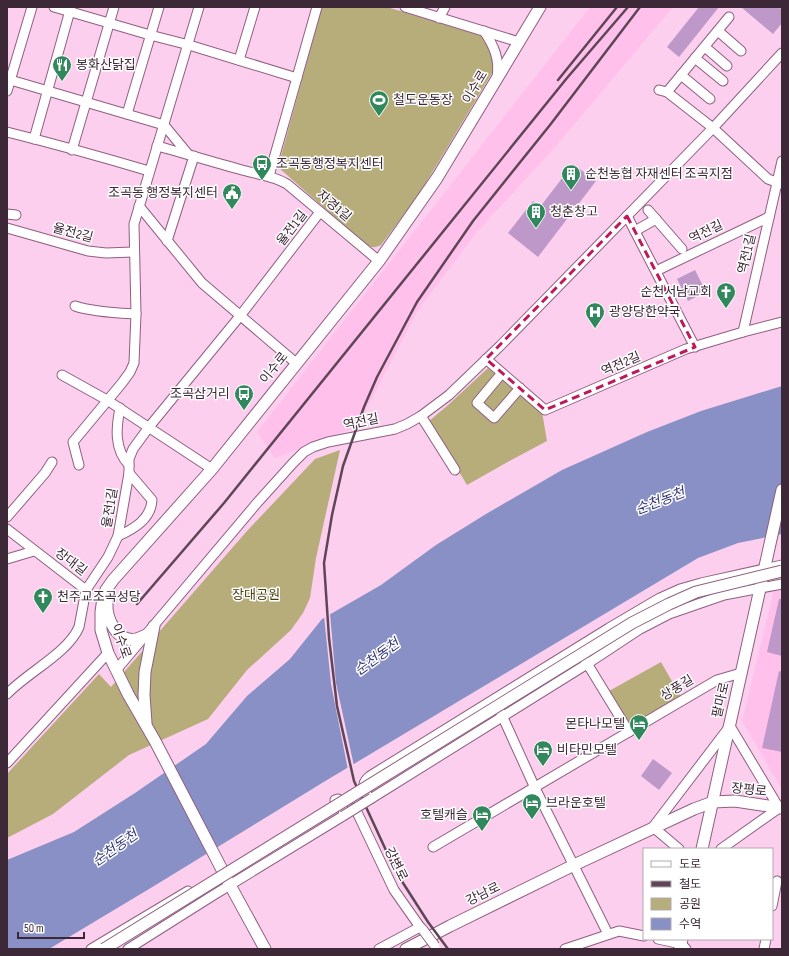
<svg xmlns="http://www.w3.org/2000/svg" width="789" height="956" font-family="'Sofia Sans Condensed','Noto Sans KR',sans-serif">
  <rect width="100%" height="100%" fill="#fbcfed"/>
  <g fill="#ffc1ec">
    <polygon points="590,7 673,7 557,145 477,232 418,310 357,427 275,458 257,432"/>
    <polygon points="782,588 782,790 742,721 774,590"/>
  </g>
  <g fill="#b7ad7b">
    <path d="M322,7H387L482,36L489,43L495,68L418,196L381,245C375,248 371,248 365,244L278,167Z"/>
    <polygon points="488,368 542,412 547,441 504,464 467,485 429,421 447,406"/>
    <polygon points="340,450 316,558 310,598 303,613 291,630 247,670 208,719 129,755 53,814 7,838 7,774 99,674 111,687 247,531 315,459"/>
    <polygon points="661,662 682,699 630,728 609,691"/>
  </g>
  <polygon fill="#8890c5" points="782,386 782,534 738,543 698,558 322,783 154,886 49,949 7,949 7,860 74,832 135,793 206,744 247,696 290,659 322,619 381,585 436,545 486,514 562,470 647,432 701,411"/>
  <polygon fill="#fbcfed" points="330,613 336,683 354,766 348,770 331,684 324,616"/>
  <g fill="#bd98c9">
    <polygon points="699,7 719,7 679,57 667,47"/>
    <polygon points="741,7 779,7 782,10 782,23 773,34"/>
    <polygon points="573,164 596,181 538,257 508,233 533,201 540,207"/>
    <polygon points="695,270 706,292 688,301 677,279"/>
    <polygon points="779,599 782,599 782,656 767,652"/>
    <polygon points="779,671 782,672 782,752 762,748"/>
    <polygon points="653,759 672,773 659,790 641,776"/>
  </g>
  <g fill="none" stroke-linecap="round" stroke-linejoin="round">
    <g stroke="#8f5f81" stroke-width="11">
      <g id="minor">
        <polyline points="54,7 150,35 189,45 297,78"/>
        <polyline points="405,7 519,42"/>
        <polyline points="439,18 445,7"/>
        <path d="M484,31C494,46 500,59 497,78"/>
        <polyline points="718,31 741,51"/>
        <polyline points="705,47 727,66"/>
        <polyline points="695,58 723,81"/>
        <polyline points="239,60 255,7"/>
        <polyline points="681,75 710,99"/>
        <polyline points="7,79 164,125 188,154"/>
        <polyline points="659,90 667,92 713,128 768,179 782,184"/>
        <polyline points="7,91 32,7"/>
        <polyline points="667,92 729,17"/>
        <polyline points="127,114 159,7"/>
        <path d="M7,132C55,144 102,157 149,171"/>
        <polyline points="34,139 71,7"/>
        <path d="M157,146C187,154 216,163 246,171C261,175 274,176 287,184L379,261"/>
        <polyline points="72,150 114,7"/>
        <polyline points="269,176 317,7"/>
        <polyline points="139,206 202,283 296,363"/>
        <polyline points="648,210 682,249"/>
        <polyline points="7,214 16,215"/>
        <polyline points="627,216 695,347"/>
        <polyline points="7,228 88,251 106,253 133,252"/>
        <polyline points="635,231 656,219"/>
        <polyline points="167,241 194,156"/>
        <polyline points="656,271 769,217"/>
        <path d="M75,306C92,312 118,313 136,314"/>
        <polyline points="743,332 782,161"/>
        <polyline points="486,359 545,410 686,349 743,332 782,322"/>
        <polyline points="502,373 477,403 494,418 520,388"/>
        <polyline points="62,375 107,400 212,469"/>
        <path d="M120,408C116,428 114,449 129,465"/>
        <polyline points="421,416 455,470"/>
        <polyline points="79,465 73,442 122,383 130,372 134,363 136,314 134,224 199,7"/>
        <polyline points="7,517 45,473 52,462"/>
        <polyline points="7,529 86,590"/>
        <path d="M118,536C134,529 151,519 152,500L129,473"/>
        <polyline points="7,559 34,551"/>
        <path d="M782,565L701,583L680,589L660,598L609,628L370,776C361,783 364,786 367,795L372,798L587,664L640,629L669,614L724,595L782,584"/>
        <polyline points="585,660 629,732"/>
        <polyline points="117,669 257,503 293,463 304,452 313,447 328,442 395,429 407,424 421,416 449,395 500,346 713,128 782,53"/>
        <path d="M7,694C28,672 68,653 79,627L86,590L108,557L118,536L129,473V459L133,449L149,427L240,316L320,212"/>
        <polyline points="500,711 535,788 608,934"/>
        <polyline points="7,763 108,653"/>
        <polyline points="355,808 394,890 420,927"/>
        <polyline points="433,847 717,680 741,673"/>
        <polyline points="679,849 653,827 730,726 779,808 721,849"/>
        <polyline points="772,906 777,881"/>
        <polyline points="658,939 681,944 686,949"/>
        <polyline points="91,949 188,891"/>
        <polyline points="128,949 212,896 343,816 344,811 338,799 335,800"/>
        <polyline points="379,949 420,927 423,930"/>
        <polyline points="565,949 619,931 644,936"/>
        <polyline points="764,949 766,939"/>
      </g>
    </g>
    <g stroke="#8f5f81" stroke-width="13">
      <g id="major">
        <path d="M107,603C106,618 117,643 136,639C140,638 144,636 148,634"/>
        <polyline points="146,723 144,695 145,672 154,626"/>
        <polyline points="702,849 782,490"/>
        <polyline points="265,949 230,885 155,741 128,694 108,653 101,630 101,612 103,598 106,590 113,580 212,469 379,261 437,178 540,7"/>
        <polyline points="406,949 450,926 574,865 694,809 713,802 735,801 782,808"/>
        <polyline points="680,949 682,939"/>
      </g>
    </g>
    <use href="#minor" stroke="#fff" stroke-width="9"/>
    <use href="#major" stroke="#fff" stroke-width="11"/>
    <g stroke="#5f4657" stroke-width="2.5">
      <polyline points="558,80 617,7"/>
      <polyline points="137,604 224,503 567,78 628,7"/>
      <polyline points="448,949 428,922 396,872 354,781 337,706 329,638 324,563 332,515 343,466 364,407 377,377 417,302 473,221 550,125 640,7"/>
    </g>
    <g stroke="#8f5f81" stroke-width="11" stroke-linecap="butt">
      <g id="minor-bridge">
        <polyline points="343,816 372,798"/>
        <polyline points="423,930 435,946"/>
      </g>
    </g>
    <g stroke="#8f5f81" stroke-width="13" stroke-linecap="butt">
      <polyline id="major-bridge" points="104,949 632,623 669,604 696,592 782,571"/>
    </g>
    <use href="#minor-bridge" stroke="#fff" stroke-width="9"/>
    <use href="#major-bridge" stroke="#fff" stroke-width="11"/>
  </g>
  <path fill="none" stroke="#c2185b" stroke-width="3" stroke-dasharray="8 5" stroke-linejoin="round" d="M627,216L695,347L545,410L486,359Z"/>
  <defs>
    <g id="restaurant-pin" transform="scale(1)"><path d="M0 17L-7.5 6A9.5 9.5 0 1 1 7.5 6Z" fill="#31885c" stroke="#fff"/><path d="M-5-6h1v4h1v-4h1v4h1v-4h1v5L-1.5 .5V6h-2V.5L-5-1ZM5-6V6H3V1.5H1.5Q1.5-4 5-6Z" fill="#fff"/></g>
    <g id="stadium-pin" transform="scale(1)"><path d="M0 17L-7.5 6A9.5 9.5 0 1 1 7.5 6Z" fill="#31885c" stroke="#fff"/><path d="M0-5a6.5 5 0 1 0 0 10a6.5 5 0 1 0 0-10ZM-3.5-1.8h7v3.6h-7Z" fill="#fff"/></g>
    <g id="bus-pin" transform="scale(1)"><path d="M0 17L-7.5 6A9.5 9.5 0 1 1 7.5 6Z" fill="#31885c" stroke="#fff"/><path d="M-5-6H5V4H4V6H2V4H-2V6H-4V4H-5ZM-3.5-4V0h7V-4ZM-3.5 1.2v1.5H-2V1.2ZM2 1.2v1.5H3.5V1.2Z" fill="#fff"/></g>
    <g id="building-pin" transform="scale(1)"><path d="M0 17L-7.5 6A9.5 9.5 0 1 1 7.5 6Z" fill="#31885c" stroke="#fff"/><path d="M-4-6H4V6H1V3H-1V6H-4ZM-2.5-4.3h1.7v1.8h-1.7ZM.8-4.3h1.7v1.8H.8ZM-2.5-1h1.7V.8h-1.7ZM.8-1h1.7V.8H.8Z" fill="#fff"/></g>
    <g id="civic-pin" transform="scale(1)"><path d="M0 17L-7.5 6A9.5 9.5 0 1 1 7.5 6Z" fill="#31885c" stroke="#fff"/><path d="M-.6-6.5H3V-4.5H.6V-3L4-1V1h2V6H-6V1h2V-1L-.6-3ZM-1.2 2.5V6h2.4V2.5Z" fill="#fff"/></g>
    <g id="church-pin" transform="scale(1)"><path d="M0 17L-7.5 6A9.5 9.5 0 1 1 7.5 6Z" fill="#31885c" stroke="#fff"/><path d="M-1.2-6h2.4v3.5h3.3v2.4h-3.3V6h-2.4V-.1h-3.3v-2.4h3.3Z" fill="#fff"/></g>
    <g id="hospital-pin" transform="scale(1)"><path d="M0 17L-7.5 6A9.5 9.5 0 1 1 7.5 6Z" fill="#31885c" stroke="#fff"/><path d="M-5-5h3v3.5h4V-5h3V5h-3V1.5h-4V5h-3Z" fill="#fff"/></g>
    <g id="hotel-pin" transform="scale(1)"><path d="M0 17L-7.5 6A9.5 9.5 0 1 1 7.5 6Z" fill="#31885c" stroke="#fff"/><path d="M-6-4.5h1.5V1H6V5H4.5V3h-9V5H-6ZM-4 0a1.8 1.8 0 1 1 3.6 0ZM.5 0V-2.5h3Q6-2.5 6 0Z" fill="#fff"/></g>
  </defs>
  <g fill-rule="evenodd">
    <use href="#restaurant-pin" x="62" y="65"/>
    <use href="#stadium-pin" x="379" y="100"/>
    <use href="#bus-pin" x="262" y="164"/>
    <use href="#building-pin" x="571" y="174"/>
    <use href="#civic-pin" x="232" y="193"/>
    <use href="#building-pin" x="536" y="212"/>
    <use href="#church-pin" x="726" y="292"/>
    <use href="#hospital-pin" x="595" y="312"/>
    <use href="#bus-pin" x="244" y="394"/>
    <use href="#church-pin" x="43" y="597"/>
    <use href="#hotel-pin" x="639" y="724"/>
    <use href="#hotel-pin" x="543" y="750"/>
    <use href="#hotel-pin" x="532" y="803"/>
    <use href="#hotel-pin" x="482" y="815"/>
  </g>
  <g text-anchor="middle" dominant-baseline="central" stroke-width="3" stroke-linejoin="round" paint-order="stroke">
    <g font-size="13" fill="#3d2837" stroke="#fff" text-anchor="start">
      <text x="76" y="65">봉화산닭집</text>
      <text x="393" y="100">철도운동장</text>
      <text x="276" y="164">조곡동행정복지센터</text>
      <text x="585" y="174">순천농협 자재센터 조곡지점</text>
      <text x="218" y="193" text-anchor="end">조곡동 행정복지센터</text>
      <text x="550" y="212">청춘창고</text>
      <text x="712" y="292" text-anchor="end">순천서남교회</text>
      <text x="609" y="312">광양당한약국</text>
      <text x="230" y="394" text-anchor="end">조곡삼거리</text>
      <text x="57" y="597">천주교조곡성당</text>
      <text x="625" y="724" text-anchor="end">몬타나모텔</text>
      <text x="557" y="750">비타민모텔</text>
      <text x="546" y="803">브라운호텔</text>
      <text x="468" y="815" text-anchor="end">호텔캐슬</text>
    </g>
    <g font-size="13" fill="#3d2837" stroke="#fff">
      <text transform="translate(475 87) rotate(-59)">이수로</text>
      <text transform="translate(334 206) rotate(40)">자경1길</text>
      <text transform="translate(292 228) rotate(-52)">율전1길</text>
      <text transform="translate(706 232) rotate(-26)">역전길</text>
      <text transform="translate(73 233) rotate(15)">율전2길</text>
      <text transform="translate(747 254) rotate(-77)">역전1길</text>
      <text transform="translate(621 364) rotate(-24)">역전2길</text>
      <text transform="translate(274 368) rotate(-51)">이수로</text>
      <text transform="translate(361 422) rotate(-12)">역전길</text>
      <text transform="translate(110 508) rotate(-81)">율전1길</text>
      <text transform="translate(71 562) rotate(37)">장대길</text>
      <text transform="translate(121 641) rotate(71)">이수로</text>
      <text transform="translate(677 688) rotate(-31)">상풍길</text>
      <text transform="translate(721 700) rotate(-77)">팔마로</text>
      <text transform="translate(749 790) rotate(6)">장평로</text>
      <text transform="translate(396 864) rotate(64)">강변로</text>
      <text transform="translate(483 894) rotate(-26)">강남로</text>
    </g>
    <g font-size="13" fill="#483e0e" stroke="#fff">
      <text x="256" y="595">장대공원</text>
    </g>
    <g font-size="14" font-style="italic" fill="#343678" stroke="#fff">
      <text transform="translate(660 501) rotate(-21)">순천동천</text>
      <text transform="translate(377 657) rotate(-36)">순천동천</text>
      <text transform="translate(115 848) rotate(-35)">순천동천</text>
    </g>
  </g>
  <rect width="789" height="956" fill="none" stroke="#3d2837" stroke-width="16"/>
  <rect x="643" y="848" width="130" height="92" fill="#ffffff" stroke="#b1a9af"/>
  <rect x="651" y="861" width="20" height="6" fill="#ffffff" stroke="#b1a9af"/>
  <text x="679" y="868" font-size="12" fill="#3d2837">도로</text>
  <rect x="651" y="881" width="20" height="6" fill="#5f4657" stroke="#b1a9af"/>
  <text x="679" y="888" font-size="12" fill="#3d2837">철도</text>
  <rect x="651" y="898" width="20" height="12" fill="#b7ad7b" stroke="#b1a9af"/>
  <text x="679" y="908" font-size="12" fill="#3d2837">공원</text>
  <rect x="651" y="918" width="20" height="12" fill="#8890c5" stroke="#b1a9af"/>
  <text x="679" y="928" font-size="12" fill="#3d2837">수역</text>
  <path d="M18 932v6h66v-6" fill="none" stroke="#3d2837" stroke-width="2"/>
  <text x="24" y="932" font-size="12" fill="#3d2837" stroke="#ffffff" stroke-width="3" paint-order="stroke">50 m</text>
</svg>
